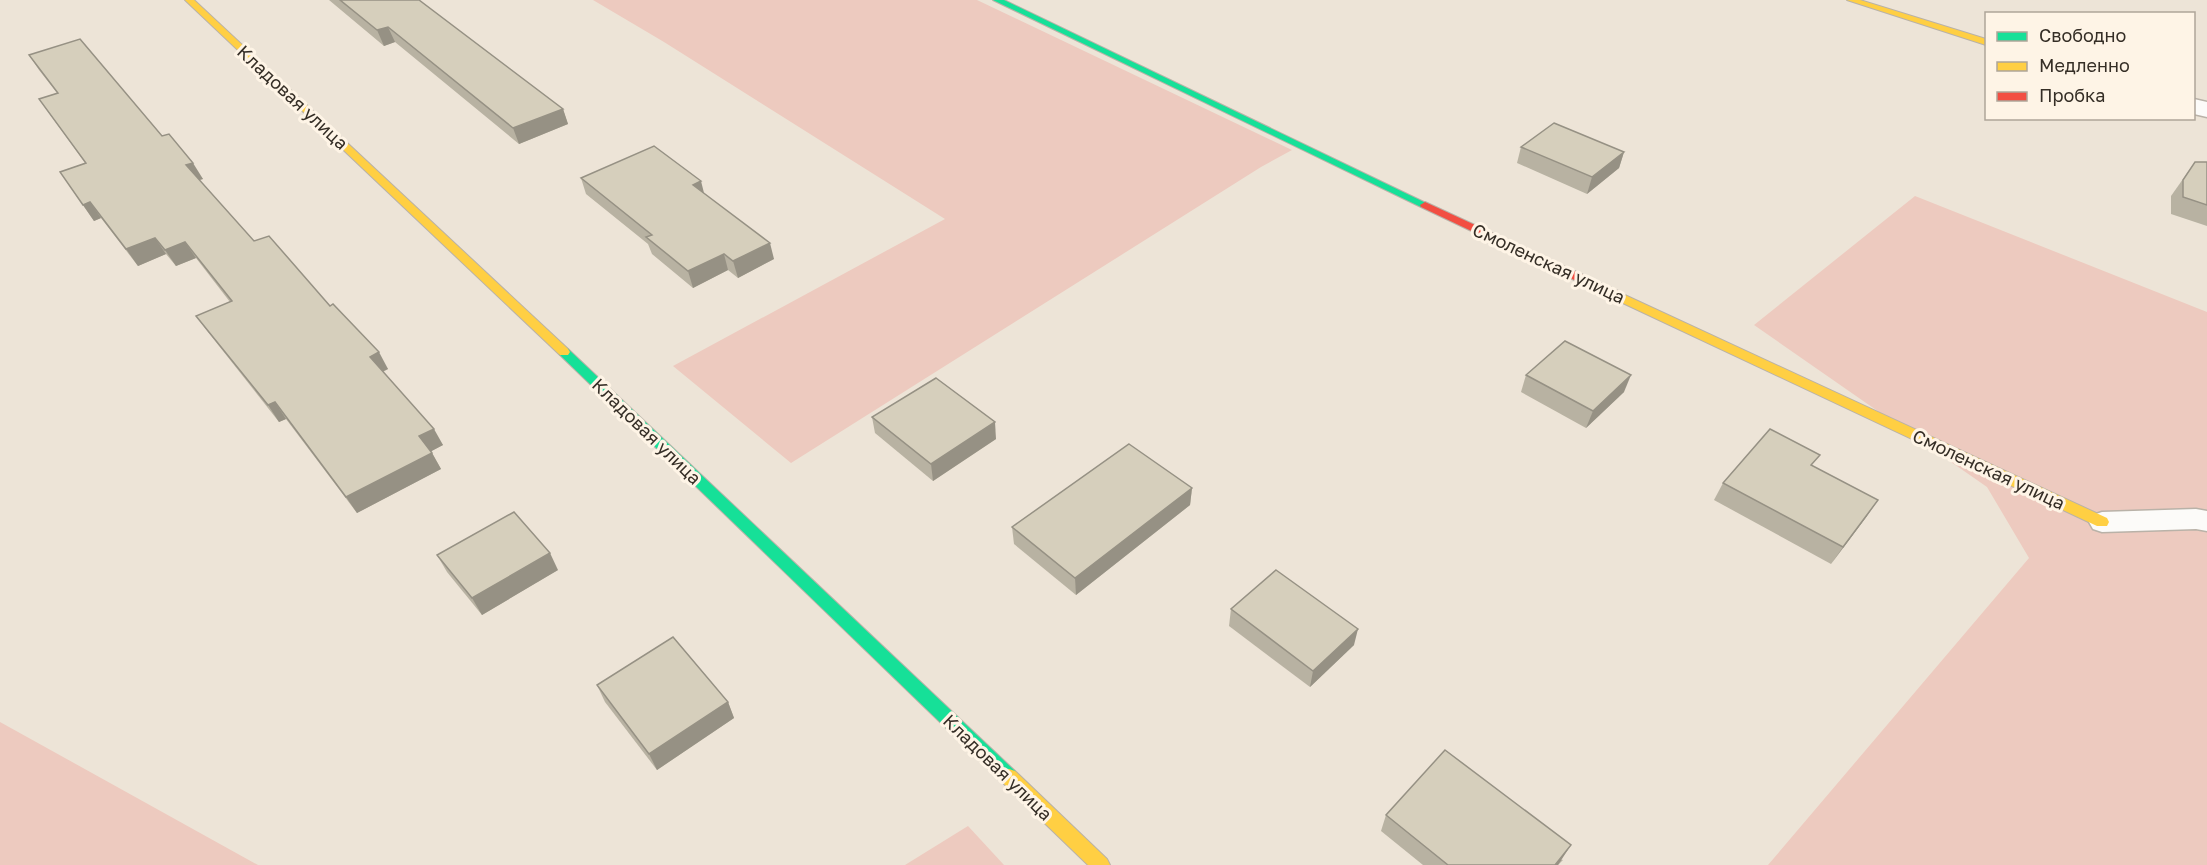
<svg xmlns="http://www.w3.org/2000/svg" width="2207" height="865" font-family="'Golos Text',sans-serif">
  <rect width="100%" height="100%" fill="#ede4d7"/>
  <g fill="#edcabf">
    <polygon points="593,0 977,0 1292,150 1261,167 791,463 673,366 945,219 664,42"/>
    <polygon points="1915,196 2207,312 2207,865 1768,865 2029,558 1987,487 1754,325"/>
    <polygon points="0,722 258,865 0,865"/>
    <polygon points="968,826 1004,865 905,865"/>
  </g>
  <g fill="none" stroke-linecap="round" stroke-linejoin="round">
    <g stroke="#b9b2a8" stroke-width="3">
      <polygon id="lane" points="2196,509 2207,511 2207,531 2196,529 2102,532 2093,529 2089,522 2093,515 2102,512"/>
    </g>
    <g stroke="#b9b2a8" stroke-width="3">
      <polygon id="street" points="2194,99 2207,102 2207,117 2194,114"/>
    </g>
    <g stroke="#b9b2a8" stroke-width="2">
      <g id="fast">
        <polygon points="993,0 1004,0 1430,205 1429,207 1421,207"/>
        <polygon points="564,348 568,349 1015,771 1018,777 1015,783 1009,785 1003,783 560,355 558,352"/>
      </g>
    </g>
    <g stroke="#b9b2a8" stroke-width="2">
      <g id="slow">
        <polygon points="185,0 194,0 568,349 570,352 568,355 560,355"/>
        <polygon points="1847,0 1860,0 1986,39 1986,45"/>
        <polygon points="1614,290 2107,518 2109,522 2107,526 2097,526 1610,297 1608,294 1610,291"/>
        <polygon points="1009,769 1015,771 1107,859 1110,865 1088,865 1003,783 1000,777 1003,771"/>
      </g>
    </g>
    <g stroke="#b9b2a8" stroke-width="2">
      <polygon id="jam" points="1425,202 1618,291 1620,294 1618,297 1610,297 1421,207 1420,205"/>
    </g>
    <use href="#lane" fill="#fcfbf9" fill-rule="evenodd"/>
    <use href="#street" fill="#fcfbf9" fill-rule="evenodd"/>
    <use href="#fast" fill="#16e098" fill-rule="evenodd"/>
    <use href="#slow" fill="#ffcf43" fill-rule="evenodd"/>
    <use href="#jam" fill="#f24e42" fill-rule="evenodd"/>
  </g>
  <g fill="#b8b2a2">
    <polygon points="329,0 419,0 563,109 568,124 519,144 395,42 384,46"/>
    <polygon points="29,55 162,136 203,179 199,180 254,241 330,306 388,369 383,372 443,445 431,451 441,469 357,513 286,419 279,422 208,332 196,316 230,302 196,258 176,266 166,254 138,266 101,218 94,221 60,172 85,163 39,99 57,93 39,70"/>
    <polygon points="1521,147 1624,152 1619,168 1587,194 1517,163"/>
    <polygon points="2195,162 2207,162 2207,226 2171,214 2171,196"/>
    <polygon points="581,178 704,193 774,259 738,278 728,270 693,288 652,254 648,244 586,194"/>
    <polygon points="1526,375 1624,392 1586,428 1521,392"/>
    <polygon points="872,417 996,439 933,481 875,433"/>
    <polygon points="1813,466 1867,516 1831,564 1714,500 1723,483"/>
    <polygon points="1192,488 1190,505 1076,595 1014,544 1012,527"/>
    <polygon points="437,555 558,570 482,615 447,572"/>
    <polygon points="1231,609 1354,645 1310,687 1229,626"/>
    <polygon points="597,685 728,702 734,718 657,770 605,702"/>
    <polygon points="1386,815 1563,860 1558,865 1423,865 1381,831"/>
  </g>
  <g fill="#969184">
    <polygon points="388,27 395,42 384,46 377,30"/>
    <polygon points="563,109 568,124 519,144 513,128"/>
    <polygon points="1624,152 1619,168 1587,194 1592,177"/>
    <polygon points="193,163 203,179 196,181 186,165"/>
    <polygon points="701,181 705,197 693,185"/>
    <polygon points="90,202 101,218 94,221 83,205"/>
    <polygon points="155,238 166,254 138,266 126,249"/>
    <polygon points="185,242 196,258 176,266 165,250"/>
    <polygon points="770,243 774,259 738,278 733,261"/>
    <polygon points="724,254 728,270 693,288 688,271"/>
    <polygon points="379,352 388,369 379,373 370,357"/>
    <polygon points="1631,375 1624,392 1586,428 1593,411"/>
    <polygon points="275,402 286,419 279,422 268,405"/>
    <polygon points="995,422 996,439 933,481 931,464"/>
    <polygon points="434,429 443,445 428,453 419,436"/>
    <polygon points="432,453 441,469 357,513 346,497"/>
    <polygon points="1192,488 1190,505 1076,595 1075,578"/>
    <polygon points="1878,500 1867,516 1831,564 1843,547"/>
    <polygon points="550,553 558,570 482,615 472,598"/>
    <polygon points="1358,629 1354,645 1310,687 1313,671"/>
    <polygon points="728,702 734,718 657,770 649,754"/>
    <polygon points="1571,845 1558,865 1555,865"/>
  </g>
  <g fill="#d6cfbc" stroke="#969184" stroke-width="1.5">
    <polygon points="340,0 419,0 563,109 513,128 388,27 377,30"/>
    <polygon points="80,39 162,136 169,134 193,163 186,165 254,241 269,236 330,306 333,304 379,352 370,357 434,429 419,436 432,453 346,497 275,402 268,405 196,316 232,301 185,242 165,250 155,238 126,249 90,202 83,205 60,172 86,163 39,99 58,93 29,55"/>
    <polygon points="1554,123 1624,152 1592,177 1521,147"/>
    <polygon points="654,146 701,181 693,185 770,243 733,261 724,254 688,271 646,237 652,235 581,178"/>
    <polygon points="2195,162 2207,162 2207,205 2183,197 2183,180"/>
    <polygon points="1565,341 1631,375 1593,411 1526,375"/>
    <polygon points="936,378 995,422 931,464 872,417"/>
    <polygon points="1770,429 1820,455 1811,465 1878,500 1843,547 1723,483"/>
    <polygon points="1129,444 1192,488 1075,578 1012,527"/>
    <polygon points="514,512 550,553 472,598 437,555"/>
    <polygon points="1276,570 1358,629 1313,671 1231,609"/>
    <polygon points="673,637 728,702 649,754 597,685"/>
    <polygon points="1445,750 1571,845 1555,865 1448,865 1386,815"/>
  </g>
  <g text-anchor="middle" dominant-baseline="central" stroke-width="6" stroke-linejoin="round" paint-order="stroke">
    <g font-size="18" fill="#352e26" stroke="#fef4e6">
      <text transform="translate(293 97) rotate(43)">Кладовая улица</text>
      <text transform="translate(1549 263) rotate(25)">Смоленская улица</text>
      <text transform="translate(647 431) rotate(44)">Кладовая улица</text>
      <text transform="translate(1989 469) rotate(25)">Смоленская улица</text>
      <text transform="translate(998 767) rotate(44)">Кладовая улица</text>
    </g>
  </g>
  <rect x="1985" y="12" width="210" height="108" fill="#fef4e6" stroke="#aea599" stroke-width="1.5"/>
  <rect x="1997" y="32" width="30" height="9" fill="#16e098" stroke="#aea599" stroke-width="1.5"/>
  <text x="2039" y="42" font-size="18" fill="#352e26">Свободно</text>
  <rect x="1997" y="62" width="30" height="9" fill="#ffcf43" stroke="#aea599" stroke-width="1.5"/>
  <text x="2039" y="72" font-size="18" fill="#352e26">Медленно</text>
  <rect x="1997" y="92" width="30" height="9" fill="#f24e42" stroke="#aea599" stroke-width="1.5"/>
  <text x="2039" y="102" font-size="18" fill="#352e26">Пробка</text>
</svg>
